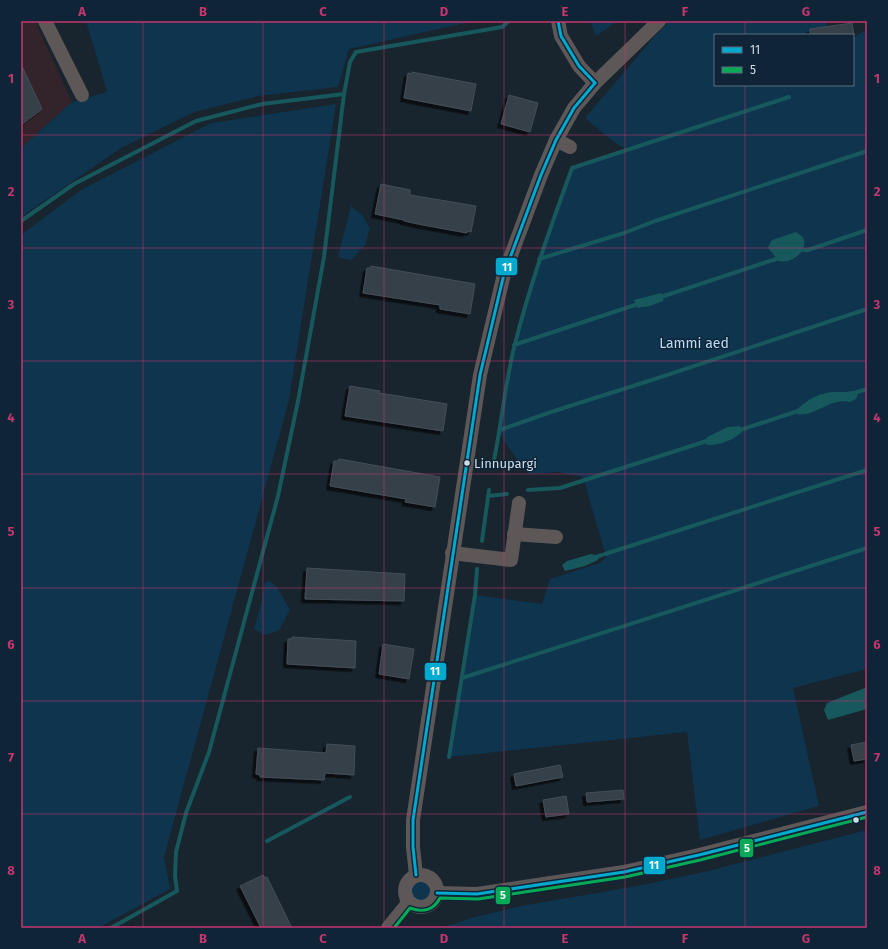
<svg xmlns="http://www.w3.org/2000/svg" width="888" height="949" font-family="'Fira Sans',sans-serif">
  <defs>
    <filter id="shadow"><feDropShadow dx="-3.5" dy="3.5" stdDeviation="0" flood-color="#0009"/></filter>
  </defs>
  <rect width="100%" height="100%" fill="#18242e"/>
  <polygon fill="#33242b" points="21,21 35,21 72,102 21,148"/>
  <g fill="#0e344e">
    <polygon points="86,21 474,21 349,49 338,87 258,96 194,112 121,148 21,217 21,148 72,102 104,93 107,91"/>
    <polygon points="590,21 618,21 596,36"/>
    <path d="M669,21H826L828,35H715V85H853V38L867,29V669L793,688L819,806L700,840L687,732L449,757L475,595L542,604L550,579L600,563L606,557L583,477L559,472L528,474C521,463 502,442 500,430C499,423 504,403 505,394C517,316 545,242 572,168L627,150L611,140L585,118L654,37Z"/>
    <polygon points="336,104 289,400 164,857 170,889 98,928 21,928 21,235 81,190 211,123"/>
    <polygon points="351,206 363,216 370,228 365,245 351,260 340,258 338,256"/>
    <polygon points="270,581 278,589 290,610 279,630 265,635 254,629 261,604 265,582"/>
    <polygon points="867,830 867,928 442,928 471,918 521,906 637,886 704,872"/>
    <circle cx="421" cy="890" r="12"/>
  </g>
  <g fill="#16585c">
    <path d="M796,232L803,237C804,240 805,243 804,246C803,255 786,266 777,260C775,258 776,257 774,255C771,251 770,251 768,247L772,240Z"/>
    <polygon points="661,293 664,296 663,301 650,306 637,308 634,300"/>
    <path d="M855,391L858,394L856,399L850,402C830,397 814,418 797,414L796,411C805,400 821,392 835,392C842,392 848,392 855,391Z"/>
    <path d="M740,426L742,432C733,440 719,446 707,445L705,441L707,437L728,427Z"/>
    <polygon points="591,554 596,555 598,560 585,566 565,571 562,565 567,561"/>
    <polygon points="867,687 867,709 828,720 824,710 827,703"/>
  </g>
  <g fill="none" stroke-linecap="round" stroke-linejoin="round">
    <g stroke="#16585c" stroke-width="4">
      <polyline points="21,221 74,184 196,121 262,104 344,94 350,62 356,52 502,27 509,21"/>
      <polyline points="803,250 808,250 867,230"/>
      <polyline points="539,259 624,233 655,221 867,151"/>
      <polyline points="664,296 776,259"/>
      <polyline points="514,345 635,305"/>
      <polyline points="851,394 867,389"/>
      <polyline points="500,430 554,411 658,378 867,309"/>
      <polyline points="737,431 801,410"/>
      <path d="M494,460C502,422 505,382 515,344C530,284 551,226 572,168L789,97"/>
      <polyline points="528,490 560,488 710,440"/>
      <polyline points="488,496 507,494"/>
      <polyline points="482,541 489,490"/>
      <polyline points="605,554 867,470"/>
      <polyline points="593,558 602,555"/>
      <polyline points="462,678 867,548"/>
      <polyline points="449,757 475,595 477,569"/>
      <polyline points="267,841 350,797"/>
      <polyline points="111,928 177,891 175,876 176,852 186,813 209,752 278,496 298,401 324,257 344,94"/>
    </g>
  </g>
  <g fill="#363f48" stroke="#444e58" filter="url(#shadow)">
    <polygon points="852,23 854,35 810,35 810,29"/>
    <polygon points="21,64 42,109 21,125"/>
    <polygon points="412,72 476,84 471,111 404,98 408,73 412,74"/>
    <polygon points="509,95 538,103 530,132 501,124"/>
    <polygon points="381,184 410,190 410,195 476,206 471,232 467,231 467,233 423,225 404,221 404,220 375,214"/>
    <polygon points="371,266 475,284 470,314 440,309 440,305 363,293 367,268 371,268"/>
    <polygon points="350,386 380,391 379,393 392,395 447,404 443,431 345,416"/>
    <polygon points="339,459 440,477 435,507 405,502 406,499 330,486 334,461 338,461"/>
    <polygon points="307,568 405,574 404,601 305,599"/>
    <polygon points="292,637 356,641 355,668 287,664 288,639 292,639"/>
    <polygon points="383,644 414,649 409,679 379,674"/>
    <polygon points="867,742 867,759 854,761 851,745"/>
    <polygon points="327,744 355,746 354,775 325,773 324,780 260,777 260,775 256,774 258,748 326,753"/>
    <polygon points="560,765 563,777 516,786 514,774"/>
    <polygon points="623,790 624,799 587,802 586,793"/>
    <polygon points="566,796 569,814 546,817 543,800"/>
    <polygon points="263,875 265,878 267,877 292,928 261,928 240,886"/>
  </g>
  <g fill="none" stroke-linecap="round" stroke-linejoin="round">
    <g stroke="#5d5857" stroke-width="14">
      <polyline points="45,21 82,95"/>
      <polyline points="558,21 561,36 579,66 595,83"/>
      <polyline points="556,140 570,147"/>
      <polyline points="514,534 556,537"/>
      <polyline points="452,553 511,560 519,503"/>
      <circle cx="421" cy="891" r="16"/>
      <polyline points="416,875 413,847 413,820 480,375 504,274 541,175 556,140 574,108 595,83 659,21"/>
      <polyline points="437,893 477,894 624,872 699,855 867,812"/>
      <polyline points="388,928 409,902"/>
    </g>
    <g stroke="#0f2537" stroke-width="6">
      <g id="bus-1">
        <polyline points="558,21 561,36 579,66 595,83"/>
        <polyline points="416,875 413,847 413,820 480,375 504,274 541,175 556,140 574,108 595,83"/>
        <polyline points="437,893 477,894 624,872 699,855 867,812"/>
      </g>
    </g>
    <g stroke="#0f2537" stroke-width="6">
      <path id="bus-2" d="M394,928L410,908C423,913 434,910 440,898L478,899L625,877L700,860L867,817"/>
    </g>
    <use href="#bus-1" stroke="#00a9ce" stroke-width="3"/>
    <use href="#bus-2" stroke="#06aa56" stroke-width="3"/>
  </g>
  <path fill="none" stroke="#c43670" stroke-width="1" stroke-opacity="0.55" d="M143,21V928M263,21V928M384,21V928M504,21V928M625,21V928M745,21V35M745,85V928M21,135H867M21,248H867M21,361H867M21,474H867M21,588H867M21,701H867M21,814H867"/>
  <g fill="#cfdde9" stroke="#0f2537" stroke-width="1.5">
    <circle cx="467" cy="463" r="3.5"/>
    <circle cx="856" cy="820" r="3.5"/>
  </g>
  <g text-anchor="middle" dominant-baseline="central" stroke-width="3" stroke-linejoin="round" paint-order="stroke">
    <g font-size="13" fill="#cfdde9" stroke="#0f2537" text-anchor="start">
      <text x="474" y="463">Linnupargi</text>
    </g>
    <g font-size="14" fill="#b8dbfa" stroke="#0f2537">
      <text x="694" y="343">Lammi aed</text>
    </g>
  </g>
  <g stroke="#0f2537" stroke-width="1.5">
    <rect x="495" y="257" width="23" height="19" rx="4" fill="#00a9ce"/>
    <rect x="424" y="662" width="23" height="19" rx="4" fill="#00a9ce"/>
    <rect x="739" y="838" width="15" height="20" rx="4" fill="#06aa56"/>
    <rect x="643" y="856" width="23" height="19" rx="4" fill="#00a9ce"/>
    <rect x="495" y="886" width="16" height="19" rx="4" fill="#06aa56"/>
  </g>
  <g font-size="11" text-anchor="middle" font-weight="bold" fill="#fff">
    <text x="507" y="271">11</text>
    <text x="435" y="675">11</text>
    <text x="747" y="852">5</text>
    <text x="654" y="869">11</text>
    <text x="503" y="899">5</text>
  </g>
  <rect width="888" height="949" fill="none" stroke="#0f2537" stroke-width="44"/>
  <rect x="714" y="34" width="140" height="52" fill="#0f2537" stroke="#5c6f7e"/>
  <rect x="722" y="47" width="20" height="6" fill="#00a9ce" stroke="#5c6f7e"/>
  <text x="750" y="54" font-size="12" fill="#cfdde9">11</text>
  <rect x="722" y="67" width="20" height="6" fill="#06aa56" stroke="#5c6f7e"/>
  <text x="750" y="74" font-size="12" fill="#cfdde9">5</text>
  <rect x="22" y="22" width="844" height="905" fill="none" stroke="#c43670" stroke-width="1.5"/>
  <g font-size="13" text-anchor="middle" font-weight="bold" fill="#c43670">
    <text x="82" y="16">A</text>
    <text x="203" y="16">B</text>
    <text x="323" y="16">C</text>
    <text x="444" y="16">D</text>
    <text x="565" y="16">E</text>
    <text x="685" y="16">F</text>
    <text x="806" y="16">G</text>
    <text x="11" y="83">1</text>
    <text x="877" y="83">1</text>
    <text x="11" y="196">2</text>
    <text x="877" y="196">2</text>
    <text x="11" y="309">3</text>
    <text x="877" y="309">3</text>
    <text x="11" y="422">4</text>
    <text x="877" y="422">4</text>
    <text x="11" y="536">5</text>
    <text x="877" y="536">5</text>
    <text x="11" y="649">6</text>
    <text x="877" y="649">6</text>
    <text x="11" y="762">7</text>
    <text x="877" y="762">7</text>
    <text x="11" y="875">8</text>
    <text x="877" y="875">8</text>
    <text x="82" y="943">A</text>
    <text x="203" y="943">B</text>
    <text x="323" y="943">C</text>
    <text x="444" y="943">D</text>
    <text x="565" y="943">E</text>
    <text x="685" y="943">F</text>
    <text x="806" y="943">G</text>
  </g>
</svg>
